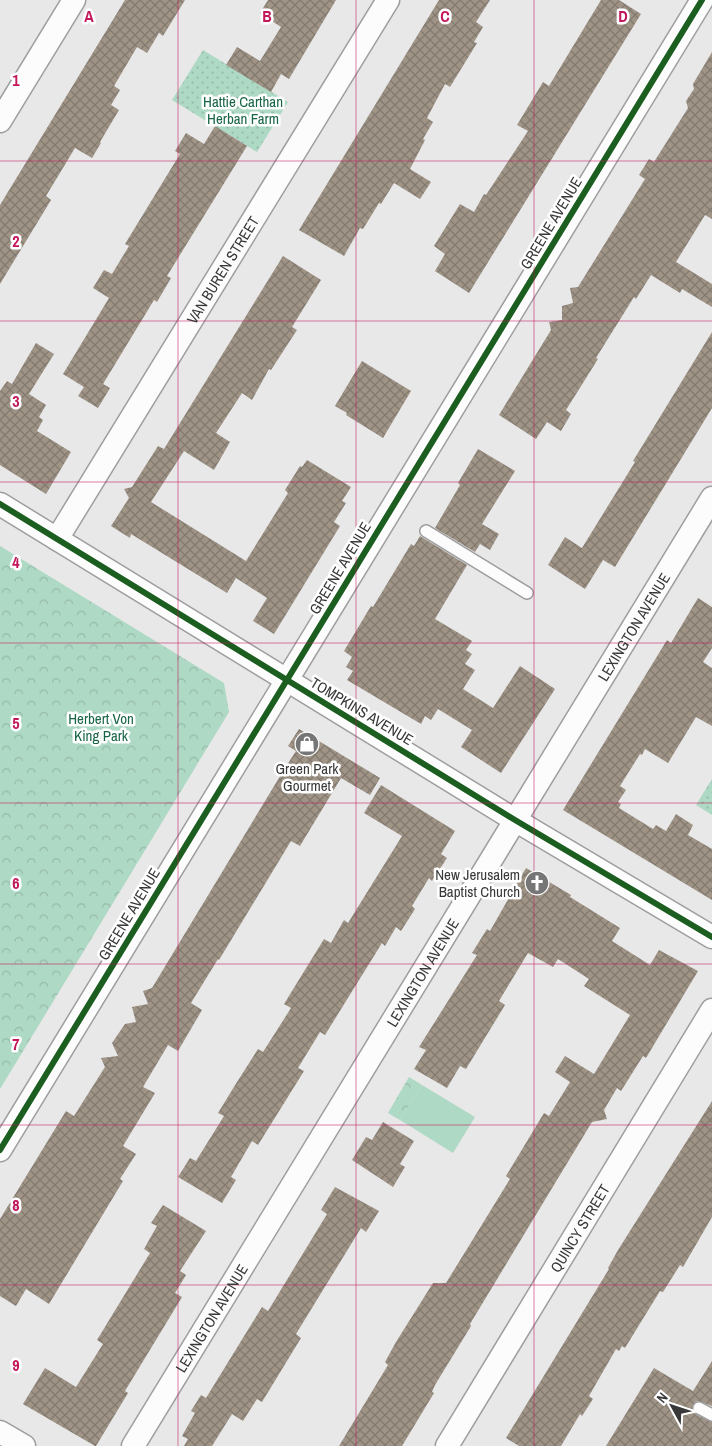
<svg xmlns="http://www.w3.org/2000/svg" width="712" height="1446" font-family="'Archivo Narrow',sans-serif">
  <defs>
    <pattern id="forest-crowns" width="20" height="18" patternUnits="userSpaceOnUse" patternTransform="scale(1.25)"><rect width="20" height="18" fill="#aed9c4"/><path d="M2 6a3 3 0 1 1 6 0M12 15a3 3 0 1 1 6 0" fill="none" stroke="#96bba9"/></pattern>
    <pattern id="garden-dots" width="8" height="8" patternUnits="userSpaceOnUse" patternTransform="scale(1.25)"><rect width="8" height="8" fill="#aed9c4"/><path d="M2 2h.1M6 6h.1" fill="none" stroke="#96bba9" stroke-width="1.8" stroke-linecap="round"/></pattern>
    <pattern id="building-cross-hatch" width="8" height="8" patternUnits="userSpaceOnUse" patternTransform="scale(1.25)"><rect width="8" height="8" fill="#a09487"/><path d="M0 0l8 8M0 8l8-8" fill="none" stroke="#837a6f"/></pattern>
  </defs>
  <rect width="100%" height="100%" fill="#e8e8e9"/>
  <polygon fill="#aed9c4" points="422,1085 475,1117 453,1153 400,1120"/>
  <g fill="url(#forest-crowns)">
    <polygon points="0,546 224,683 229,712 0,1089"/>
    <polygon points="409,1077 422,1085 400,1120 388,1113"/>
  </g>
  <g fill="url(#garden-dots)">
    <polygon points="203,50 288,102 257,152 172,100"/>
    <polygon points="712,779 712,815 696,805"/>
  </g>
  <g fill="url(#building-cross-hatch)">
    <polygon points="125,0 185,0 163,36 159,33 147,53 137,47 114,86 120,90 111,105 119,110 100,142 101,143 92,158 75,148 46,196 51,200 0,284 0,205"/>
    <polygon points="268,0 336,0 289,79 281,74 271,92 226,65 237,47 260,61 281,27 260,13"/>
    <polygon points="439,0 490,0 476,22 483,27 474,42 477,43 450,87 445,84 427,118 433,122 423,139 425,140 410,169 431,182 420,199 394,183 381,204 379,203 363,229 360,228 344,256 299,230"/>
    <polygon points="601,0 619,0 641,14 469,293 435,271 445,254 434,246 460,204 474,212 484,194 486,195 528,131 517,125 543,82 549,86"/>
    <polygon points="712,52 712,219 705,215 676,262 712,284 712,307 682,289 680,293 651,275 636,299 634,297 596,358 598,359 566,410 571,414 561,431 547,422 536,439 499,415 551,330 549,322 562,320 562,306 573,303 570,288 578,287 645,179 639,175 649,159 654,162 688,108 686,101 694,89 693,84"/>
    <polygon points="215,126 247,146 167,276 171,278 157,302 154,300 103,384 110,388 98,408 78,396 84,387 63,374 109,298 93,288 104,270 112,274 129,246 125,244 180,154 175,151 186,133 204,144"/>
    <polygon points="283,256 321,280 292,327 297,330 271,370 269,369 252,400 242,393 216,433 230,442 214,470 184,451 151,502 246,561 288,493 285,490 300,466 302,467 307,460 351,487 342,501 346,503 334,522 340,526 274,634 253,621 267,598 236,578 227,593 131,534 130,538 111,526 129,498 124,489 132,487 158,446 164,449"/>
    <polygon points="712,332 712,408 615,567 603,560 585,589 548,565 565,537 582,548 635,462 633,461"/>
    <polygon points="36,343 54,354 29,394 46,405 39,417 43,420 37,431 71,452 46,494 0,465 0,391 7,381 12,384"/>
    <polygon points="362,361 411,391 383,438 346,415 347,413 335,406"/>
    <polygon points="478,449 515,471 482,524 499,534 490,550 480,544 475,552 435,528 460,485 458,483"/>
    <polygon points="420,536 467,565 435,619 472,641 466,650 472,654 465,664 475,670 463,689 493,708 520,666 555,689 501,773 461,747 472,730 438,709 431,720 425,716 421,724 347,680 353,671 346,667 352,657 344,651 371,606 373,607 411,544 414,546"/>
    <polygon points="698,598 712,607 712,648 703,662 712,668 712,726 696,717 668,763 645,749 642,755 640,754 620,786 626,790 618,802 621,804 619,808 653,829 656,825 666,831 676,814 693,825 688,835 712,849 712,900 563,810 667,640 671,643"/>
    <polygon points="299,729 380,778 370,795 341,778 300,846 291,841 219,960 218,959 191,1003 202,1010 178,1051 168,1045 143,1087 155,1093 123,1146 136,1154 120,1179 123,1181 49,1304 26,1289 16,1306 0,1296 0,1219 66,1111 74,1116 105,1067 101,1058 118,1056 112,1043 125,1024 136,1022 132,1007 148,1004 143,991 152,988 285,768 296,751 288,746"/>
    <polygon points="381,785 455,831 441,854 447,858 432,881 429,878 412,906 415,909 401,931 396,927 385,946 382,943 325,1035 320,1032 298,1068 304,1071 258,1145 252,1141 231,1177 236,1180 222,1203 178,1177 190,1158 196,1161 224,1116 218,1113 237,1082 258,1049 263,1052 291,1008 284,1004 324,939 331,943 344,920 348,923 402,836 364,813"/>
    <polygon points="526,868 571,895 570,897 620,928 612,941 650,965 659,950 698,971 646,1058 643,1056 621,1091 617,1088 604,1110 607,1119 592,1122 470,1324 471,1326 435,1385 432,1392 434,1393 402,1446 339,1446 388,1365 385,1362 396,1342 433,1283 446,1283 510,1179 506,1176 544,1113 549,1116 570,1082 555,1072 565,1056 594,1074 630,1015 584,986 589,979 558,959 553,967 528,953 499,1001 505,1005 466,1069 460,1066 447,1088 414,1069 426,1050 419,1047 477,955 472,953 487,929 490,931"/>
    <polygon points="712,1101 712,1217 683,1267 680,1265 663,1292 660,1291 625,1348 622,1346 619,1351 616,1349 589,1396 593,1399 582,1416 580,1414 561,1446 519,1446 506,1438 609,1269 608,1268 618,1250"/>
    <polygon points="383,1122 414,1141 400,1164 405,1167 393,1187 352,1160 366,1137 372,1140"/>
    <polygon points="335,1187 379,1211 366,1232 361,1228 296,1334 301,1338 262,1402 257,1399 243,1421 232,1414 212,1446 184,1446 188,1439 182,1436 195,1413 191,1411 201,1395 206,1398 262,1307 268,1311 327,1214 321,1210"/>
    <polygon points="163,1205 206,1231 180,1271 186,1275 175,1293 182,1297 125,1391 128,1393 96,1446 95,1446 23,1404 45,1368 76,1387 103,1344 97,1340 150,1253 144,1249 157,1226 151,1223"/>
    <polygon points="712,1361 712,1406 698,1401 695,1402 692,1408 695,1414 712,1422 712,1446 606,1446 654,1368 693,1391"/>
  </g>
  <g fill="none" stroke-linecap="round" stroke-linejoin="round">
    <g stroke="#9e9e9f" stroke-width="14">
      <g id="lane">
        <polyline points="426,531 527,593"/>
        <polyline points="699,1408 712,1415"/>
      </g>
    </g>
    <g stroke="#9e9e9f" stroke-width="25">
      <g id="street">
        <polyline points="0,121 74,0"/>
        <polyline points="0,504 515,820 712,937"/>
        <path id="s1" d="M57,539L388,0"/>
        <polyline points="0,1150 702,0"/>
        <polyline points="0,1432 24,1446"/>
        <path id="s2" d="M133,1446L712,498"/>
        <path id="s3" d="M447,1446L712,1010"/>
      </g>
    </g>
    <use href="#lane" stroke="#fcfcfc" stroke-width="11"/>
    <use href="#street" stroke="#fcfcfc" stroke-width="22"/>
    <g stroke="#fff" stroke-width="9">
      <g id="cycleway">
        <polyline points="0,504 515,820 712,937"/>
        <polyline points="0,1150 702,0"/>
      </g>
    </g>
    <use href="#cycleway" stroke="#1b5e20" stroke-width="6"/>
  </g>
  <path fill="none" stroke="#c2185b" stroke-width="1" stroke-opacity="0.55" d="M178,0V1446M356,0V1446M534,0V1446M0,161H712M0,321H712M0,482H712M0,643H712M0,803H712M0,964H712M0,1125H712M0,1285H712"/>
  <defs>
    <g id="shop-disc" transform="scale(1.25)"><circle r="9.5" fill="#767677" stroke="#fff"/><path d="M-5-2.5h2.3a2.7 3.5 0 0 1 5.4 0H5L5.5 6h-11ZM-1.5-2.5h3a1.5 2.3 0 0 0-3 0Z" fill="#fff"/></g>
    <g id="church-disc" transform="scale(1.25)"><circle r="9.5" fill="#767677" stroke="#fff"/><path d="M-1.2-6h2.4v3.5h3.3v2.4h-3.3V6h-2.4V-.1h-3.3v-2.4h3.3Z" fill="#fff"/></g>
  </defs>
  <g fill-rule="evenodd">
    <use href="#shop-disc" x="307" y="744"/>
    <use href="#church-disc" x="537" y="883"/>
  </g>
  <g text-anchor="middle" dominant-baseline="central" stroke-width="5" stroke-linejoin="round" paint-order="stroke">
    <g font-size="15" fill="#1a6547" stroke="#fff">
      <text x="243" y="101">Hattie Carthan<tspan x="243" dy="17">Herban Farm</tspan></text>
      <text x="101" y="718">Herbert Von<tspan x="101" dy="17">King Park</tspan></text>
    </g>
    <g font-size="15" fill="#383839" stroke="#fff">
      <text transform="translate(551 223) rotate(-59)">GREENE AVENUE</text>
      <text stroke="none"><textPath href="#s1" startOffset="316">VAN BUREN STREET</textPath></text>
      <text transform="translate(340 568) rotate(-59)">GREENE AVENUE</text>
      <text stroke="none"><textPath href="#s2" startOffset="960">LEXINGTON AVENUE</textPath></text>
      <text transform="translate(362 711) rotate(31)">TOMPKINS AVENUE</text>
      <text transform="translate(129 914) rotate(-59)">GREENE AVENUE</text>
      <text stroke="none"><textPath href="#s2" startOffset="555">LEXINGTON AVENUE</textPath></text>
      <text stroke="none"><textPath href="#s3" startOffset="255">QUINCY STREET</textPath></text>
      <text stroke="none"><textPath href="#s2" startOffset="150">LEXINGTON AVENUE</textPath></text>
    </g>
    <g font-size="15" fill="#383839" stroke="#fff">
      <text x="307" y="768">Green Park<tspan x="307" dy="17">Gourmet</tspan></text>
      <text x="520" y="874" text-anchor="end">New Jerusalem<tspan x="520" dy="17">Baptist Church</tspan></text>
    </g>
  </g>
  <g font-size="16" text-anchor="middle" font-weight="bold" fill="#c2185b" stroke="#fff" stroke-width="5" stroke-linejoin="round" paint-order="stroke">
    <text x="89" y="22">A</text>
    <text x="267" y="22">B</text>
    <text x="445" y="22">C</text>
    <text x="623" y="22">D</text>
    <text x="16" y="86">1</text>
    <text x="16" y="247">2</text>
    <text x="16" y="407">3</text>
    <text x="16" y="568">4</text>
    <text x="16" y="729">5</text>
    <text x="16" y="889">6</text>
    <text x="16" y="1050">7</text>
    <text x="16" y="1211">8</text>
    <text x="16" y="1371">9</text>
  </g>
  <g transform="translate(672 1406) rotate(310)" stroke="#ffffff" stroke-width="4" paint-order="stroke">
  <path d="M0-4L9 19L0 12L-9 19Z" fill="#383839"/>
  <text y="-8" font-size="14" font-weight="bold" text-anchor="middle" fill="#383839">N</text>
  </g>
</svg>
